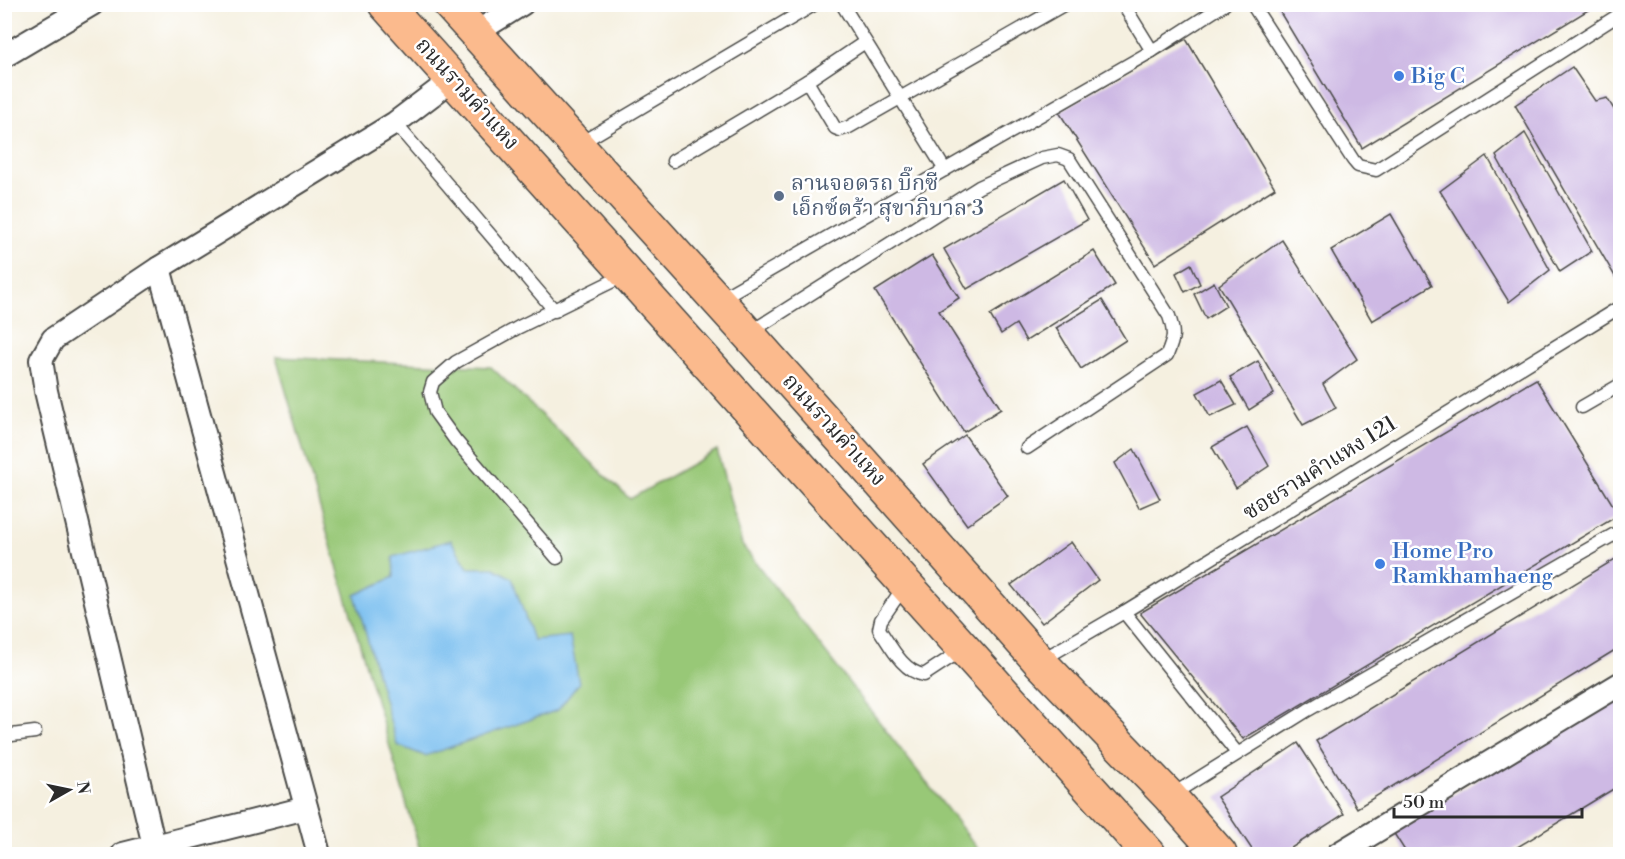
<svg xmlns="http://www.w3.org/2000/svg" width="1625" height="859" font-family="'Libre Bodoni','Noto Serif Thai',serif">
  <rect width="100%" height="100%" fill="#fff"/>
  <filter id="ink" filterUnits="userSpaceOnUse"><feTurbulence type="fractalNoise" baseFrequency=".0167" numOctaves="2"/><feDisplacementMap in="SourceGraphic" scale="12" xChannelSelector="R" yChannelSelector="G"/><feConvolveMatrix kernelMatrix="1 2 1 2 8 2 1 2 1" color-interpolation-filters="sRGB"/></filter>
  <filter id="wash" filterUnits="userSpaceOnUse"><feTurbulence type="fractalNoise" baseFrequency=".008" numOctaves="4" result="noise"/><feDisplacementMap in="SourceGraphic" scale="24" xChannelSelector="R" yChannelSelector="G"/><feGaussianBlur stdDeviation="1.35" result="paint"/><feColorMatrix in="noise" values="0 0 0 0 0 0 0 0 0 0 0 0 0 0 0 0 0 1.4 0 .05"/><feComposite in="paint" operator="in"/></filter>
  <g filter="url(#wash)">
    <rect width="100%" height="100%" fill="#f5f0e0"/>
    <polygon fill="#98c877" stroke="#627a51" stroke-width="1.5" points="276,357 491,367 630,499 717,450 742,545 982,854 421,854"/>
    <polygon fill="#78beef" stroke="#52748d" stroke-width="1.5" points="451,540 468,568 494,568 512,578 533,640 570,636 579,683 558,710 425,756 397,745 355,595 394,577 393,557"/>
    <g id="blocks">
      <g fill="#ceb9e4">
        <polygon points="1275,4 1598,4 1362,148"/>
        <polygon points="1186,39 1275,188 1155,264 1059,112"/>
        <polygon points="1572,67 1595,101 1607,98 1620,119 1620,285 1515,105"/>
        <polygon points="1525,133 1592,251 1560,272 1496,156"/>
        <polygon points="1487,156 1550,270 1509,302 1440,191"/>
        <polygon points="1064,179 1087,220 967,289 944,249"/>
        <polygon points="1391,214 1432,285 1372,321 1331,250"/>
        <polygon points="1282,240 1357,359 1323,384 1336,408 1303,425 1219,285"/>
        <polygon points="1094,251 1115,285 1026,341 1016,324 1001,334 990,315"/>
        <polygon points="932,255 959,298 939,311 1001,409 964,432 875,291"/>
        <polygon points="1191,264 1200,284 1185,292 1176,273"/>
        <polygon points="1214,282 1226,306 1206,319 1194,294"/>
        <polygon points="1102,300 1126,340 1081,369 1056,328"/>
        <polygon points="1258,361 1274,394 1249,410 1230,377"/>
        <polygon points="1536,379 1619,515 1243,739 1140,613"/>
        <polygon points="1221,380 1236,405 1210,417 1197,393"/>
        <polygon points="1247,427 1269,466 1236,488 1212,447"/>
        <polygon points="965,435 1008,496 967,525 923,464"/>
        <polygon points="1134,449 1160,499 1139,508 1115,463"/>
        <polygon points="1071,542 1098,580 1042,623 1011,585"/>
        <polygon points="1620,556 1620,647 1357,808 1316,741"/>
        <polygon points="1620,693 1620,785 1506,854 1407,854 1393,832"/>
        <polygon points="1298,743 1344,814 1282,854 1255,854 1217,797"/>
      </g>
    </g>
  </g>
  <g filter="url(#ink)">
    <use href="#blocks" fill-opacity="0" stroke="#494946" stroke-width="1.5"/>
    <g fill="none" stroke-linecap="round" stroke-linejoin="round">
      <g stroke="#494946" stroke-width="15">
        <g id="lane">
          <polyline points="842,4 945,170"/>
          <polyline points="1123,4 1152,51"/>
          <polyline points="1252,4 1353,160 1358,166 1376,170 1620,14"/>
          <polyline points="807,81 865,42"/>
          <polyline points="395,123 555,311"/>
          <polyline points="579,144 815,4"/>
          <polyline points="673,161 807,81 835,128 840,130 849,127 1065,4"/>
          <polyline points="718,300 1152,51 1225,4"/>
          <path d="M749,333L979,187L1042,158L1058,155L1069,159L1169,316C1175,334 1174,338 1167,355L1027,448"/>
          <polyline points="1582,407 1620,385"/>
          <polyline points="557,558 456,441 435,412 430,392 433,382 456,362 519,327 625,275"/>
          <path d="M905,585L881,620L879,629C890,645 903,672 924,675L962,650"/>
          <polyline points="1124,612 1237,753"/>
          <polyline points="1040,661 1124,612 1620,307"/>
          <polyline points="4,736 35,732"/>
          <polyline points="1170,796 1308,710 1620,531"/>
        </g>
      </g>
      <g stroke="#494946" stroke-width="26">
        <g id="street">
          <polyline points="475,33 522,4"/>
          <polyline points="4,56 92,4"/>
          <polyline points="159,268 319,854"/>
          <polyline points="123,854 306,808"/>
          <polyline points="156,854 46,391 41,360 53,339 159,268 395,123 453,79"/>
          <polyline points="1338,854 1620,684"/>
        </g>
      </g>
      <g stroke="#494946" stroke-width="36">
        <g id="primary">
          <path d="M385,4C641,287 893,572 1149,854"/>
          <polyline points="449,4 748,334 1039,661 1169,796 1220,854"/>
        </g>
      </g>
      <use href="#lane" stroke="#fff" stroke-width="12"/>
      <use href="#street" stroke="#fff" stroke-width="22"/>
      <use href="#primary" stroke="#fbba8d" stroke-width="33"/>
    </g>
  </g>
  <g fill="#3f7fe0" stroke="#fff" stroke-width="2">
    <circle cx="1399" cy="76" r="6"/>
    <circle cx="1380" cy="564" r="6"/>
  </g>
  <circle fill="#5c6f8a" stroke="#fff" stroke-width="2" cx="779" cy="196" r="6"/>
  <g text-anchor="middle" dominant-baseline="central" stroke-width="5" stroke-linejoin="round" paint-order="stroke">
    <g font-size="22" fill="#366cbe" stroke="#fff" text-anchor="start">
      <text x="1411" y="76">Big C</text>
      <text x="1392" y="551">Home Pro<tspan x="1392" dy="25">Ramkhamhaeng</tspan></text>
    </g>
    <g font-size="22" fill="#2b2b2b" stroke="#fff">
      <text transform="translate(467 94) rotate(48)">ถนนรามคำแหง</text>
      <text transform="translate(834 430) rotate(48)">ถนนรามคำแหง</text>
      <text transform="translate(1320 468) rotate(-32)">ซอยรามคำแหง 121</text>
    </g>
    <g font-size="22" fill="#4e5e75" stroke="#fff" text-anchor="start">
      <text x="791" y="183">ลานจอดรถ บิ๊กซี<tspan x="791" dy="25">เอ็กซ์ตร้า สุขาภิบาล 3</tspan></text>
    </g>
  </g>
  <rect width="1625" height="859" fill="none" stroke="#fff" stroke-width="24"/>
  <g transform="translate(69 790) rotate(81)" stroke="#ffffff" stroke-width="4.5" paint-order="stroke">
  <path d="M0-4.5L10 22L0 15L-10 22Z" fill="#2b2b2b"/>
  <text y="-9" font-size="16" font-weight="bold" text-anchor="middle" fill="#2b2b2b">N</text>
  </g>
  <path d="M1394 808v9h188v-9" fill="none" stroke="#2b2b2b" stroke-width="3"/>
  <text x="1403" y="808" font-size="18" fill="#2b2b2b" stroke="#ffffff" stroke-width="4.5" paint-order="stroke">50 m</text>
</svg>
